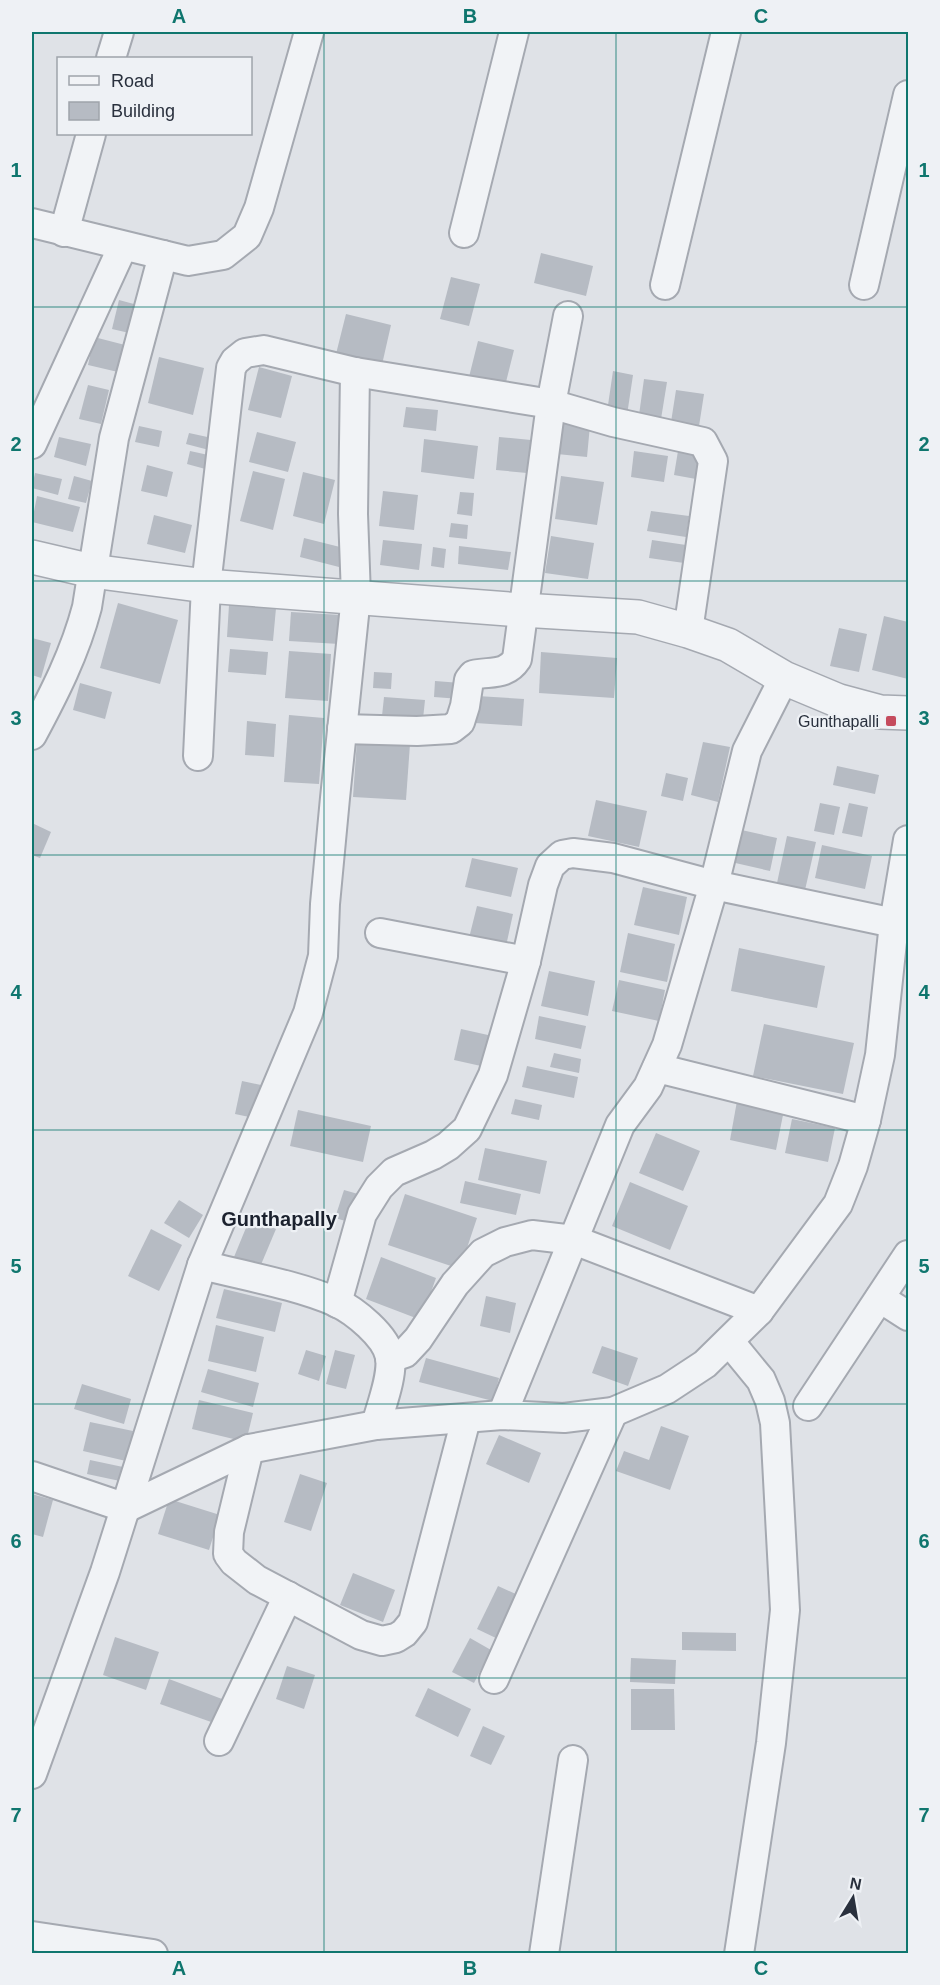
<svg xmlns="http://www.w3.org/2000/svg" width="940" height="1985" font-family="Arial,sans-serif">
  <rect width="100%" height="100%" fill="#dfe2e7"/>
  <g fill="#b6bbc3">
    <polygon points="541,253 593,266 586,296 534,283"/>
    <polygon points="451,277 480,284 469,326 440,319"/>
    <polygon points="119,300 145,307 138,335 112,329"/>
    <polygon points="346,314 391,325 381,369 335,358"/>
    <polygon points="94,337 125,345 118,372 88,365"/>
    <polygon points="478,341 514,350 504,390 468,381"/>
    <polygon points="159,357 204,368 193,415 148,403"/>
    <polygon points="259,367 292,376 281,418 248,410"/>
    <polygon points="613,371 633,375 627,415 607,412"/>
    <polygon points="644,379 667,382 661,419 639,415"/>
    <polygon points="88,385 109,390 101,424 79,419"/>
    <polygon points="676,390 704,394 699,426 671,422"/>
    <polygon points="406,407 438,410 436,431 403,427"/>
    <polygon points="560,422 590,425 587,457 557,454"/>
    <polygon points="139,426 162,431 159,447 135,442"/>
    <polygon points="257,432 296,442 288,472 249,462"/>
    <polygon points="189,433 212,438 209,450 186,444"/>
    <polygon points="59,437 91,444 86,466 54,457"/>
    <polygon points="499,437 531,440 527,473 496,470"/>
    <polygon points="424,439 478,446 474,479 421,472"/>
    <polygon points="190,451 213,456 209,470 187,464"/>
    <polygon points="634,451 668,456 664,482 631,477"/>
    <polygon points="678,451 700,455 696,479 674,475"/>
    <polygon points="147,465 173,472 167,497 141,491"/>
    <polygon points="253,471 285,479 273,530 240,521"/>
    <polygon points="303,472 335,480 324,524 293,516"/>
    <polygon points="35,473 62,479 58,495 32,488"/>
    <polygon points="74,476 92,481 86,503 68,499"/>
    <polygon points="561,476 604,482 597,525 555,519"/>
    <polygon points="383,491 418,495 414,530 379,526"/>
    <polygon points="460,492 474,493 472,516 457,514"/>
    <polygon points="37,496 80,507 73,532 32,522"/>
    <polygon points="651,511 689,516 686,537 647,531"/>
    <polygon points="154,515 192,525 185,553 147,544"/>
    <polygon points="451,523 468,525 467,539 449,537"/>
    <polygon points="551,536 594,543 588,579 545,573"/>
    <polygon points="304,538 344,548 339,567 300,557"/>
    <polygon points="383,540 422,544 419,570 380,565"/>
    <polygon points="652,540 686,545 684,563 649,558"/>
    <polygon points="459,546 511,552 508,570 458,564"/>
    <polygon points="433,547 446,549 444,568 431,566"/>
    <polygon points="118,603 178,620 160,684 100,668"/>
    <polygon points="229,605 276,608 273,641 227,637"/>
    <polygon points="291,612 341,615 339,644 289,641"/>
    <polygon points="884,616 908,622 908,679 872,670"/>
    <polygon points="839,628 867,634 859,672 830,666"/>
    <polygon points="32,638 51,643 41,678 32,675"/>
    <polygon points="230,649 268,652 266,675 228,672"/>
    <polygon points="289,651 331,654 328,701 285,698"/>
    <polygon points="541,652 617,658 614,698 539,693"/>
    <polygon points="374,672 392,673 391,689 373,688"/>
    <polygon points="435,681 461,683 460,699 434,697"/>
    <polygon points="80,683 112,692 105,719 73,710"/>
    <polygon points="477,696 524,699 522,726 475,723"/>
    <polygon points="384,697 425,700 423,719 382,716"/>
    <polygon points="289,715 324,718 319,784 284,782"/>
    <polygon points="247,721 276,724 274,757 245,755"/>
    <polygon points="357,740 410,744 406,800 353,797"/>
    <polygon points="703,742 730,747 718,802 691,795"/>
    <polygon points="837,766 879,775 875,794 833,785"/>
    <polygon points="666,773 688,778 683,801 661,796"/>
    <polygon points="596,800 647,811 639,847 588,836"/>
    <polygon points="820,803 840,807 834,835 814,831"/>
    <polygon points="849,803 868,807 862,837 842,833"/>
    <polygon points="32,823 51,832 40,858 32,855"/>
    <polygon points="737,829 777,838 770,871 731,862"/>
    <polygon points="787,836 816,842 805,890 777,883"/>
    <polygon points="822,845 872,856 865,889 815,878"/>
    <polygon points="472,858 518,868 511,897 465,887"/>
    <polygon points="643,887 687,897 679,935 634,925"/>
    <polygon points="477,906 513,914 506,946 469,938"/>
    <polygon points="628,933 675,944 667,982 620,972"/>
    <polygon points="739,948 825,966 817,1008 731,991"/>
    <polygon points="549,971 595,981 588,1016 541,1006"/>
    <polygon points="619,980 665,990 659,1021 612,1011"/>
    <polygon points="539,1016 586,1026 581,1049 535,1039"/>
    <polygon points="764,1024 854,1043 843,1094 753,1076"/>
    <polygon points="461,1029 497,1037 490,1068 454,1060"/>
    <polygon points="554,1053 581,1059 579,1073 550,1067"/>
    <polygon points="527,1066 578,1077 574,1098 522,1087"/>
    <polygon points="242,1081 261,1085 254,1118 235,1114"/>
    <polygon points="515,1099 542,1105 539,1120 511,1114"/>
    <polygon points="737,1101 784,1110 776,1150 730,1140"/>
    <polygon points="298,1110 371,1126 363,1162 290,1146"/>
    <polygon points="792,1119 835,1128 828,1162 785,1153"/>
    <polygon points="656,1133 700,1151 683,1191 639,1173"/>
    <polygon points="485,1148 547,1161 540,1194 478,1180"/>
    <polygon points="465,1181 521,1194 516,1215 460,1203"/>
    <polygon points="630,1182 688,1206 670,1250 612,1226"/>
    <polygon points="344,1190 358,1194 349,1222 335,1218"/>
    <polygon points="405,1194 477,1218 460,1269 388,1245"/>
    <polygon points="179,1200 203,1215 189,1238 164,1223"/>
    <polygon points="250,1218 276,1229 260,1267 234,1257"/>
    <polygon points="151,1229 182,1245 159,1291 128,1276"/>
    <polygon points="381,1257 436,1278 421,1320 366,1299"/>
    <polygon points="224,1289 282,1303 275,1332 216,1318"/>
    <polygon points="486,1296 516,1303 510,1333 480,1326"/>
    <polygon points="216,1325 264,1337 256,1372 208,1361"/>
    <polygon points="602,1346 638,1358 628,1386 592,1373"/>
    <polygon points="306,1350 326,1356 319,1381 298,1374"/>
    <polygon points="335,1350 355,1355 346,1389 326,1384"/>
    <polygon points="426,1358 499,1378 493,1401 419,1382"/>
    <polygon points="208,1369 259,1383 253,1407 201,1392"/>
    <polygon points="82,1384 131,1399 124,1424 74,1409"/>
    <polygon points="199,1400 253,1413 246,1442 192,1429"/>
    <polygon points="90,1422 133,1431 126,1461 83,1451"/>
    <polygon points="661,1426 689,1436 670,1490 616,1471 624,1451 649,1460"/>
    <polygon points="499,1435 541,1453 529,1483 486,1464"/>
    <polygon points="90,1460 123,1467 120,1481 87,1474"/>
    <polygon points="300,1474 327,1483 311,1531 284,1522"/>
    <polygon points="32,1494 53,1500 43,1537 32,1534"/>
    <polygon points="169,1499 220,1515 209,1550 158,1534"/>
    <polygon points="353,1573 395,1590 383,1622 340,1605"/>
    <polygon points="498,1586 518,1595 498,1639 477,1629"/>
    <polygon points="682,1632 736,1633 736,1651 682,1650"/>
    <polygon points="115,1637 159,1652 146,1690 103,1675"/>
    <polygon points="470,1638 491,1650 474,1683 452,1672"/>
    <polygon points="631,1658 676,1660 675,1684 630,1682"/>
    <polygon points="287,1666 315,1675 304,1709 276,1699"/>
    <polygon points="169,1679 222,1699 214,1723 160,1704"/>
    <polygon points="428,1688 471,1709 458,1737 415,1716"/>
    <polygon points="631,1689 674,1689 675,1730 631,1730"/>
    <polygon points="483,1726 505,1736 491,1765 470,1756"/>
  </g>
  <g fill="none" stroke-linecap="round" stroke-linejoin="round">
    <g stroke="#a5a9b1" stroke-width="32">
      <g id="minor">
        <polyline points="111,58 119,32"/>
        <polyline points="32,223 188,261 223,255 247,236 259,208 309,32"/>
        <polyline points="64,232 91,134"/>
        <polyline points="464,233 514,32"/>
        <polyline points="665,285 726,32"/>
        <polyline points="864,285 908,95"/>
        <polyline points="32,444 123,246"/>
        <path d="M342,729L417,731L451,729L460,722L465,706L469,680L473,675C491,671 506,676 517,659L551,404L568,316"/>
        <path d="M32,735C54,694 75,653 87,607L114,438L163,255"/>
        <polyline points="198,756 206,586 231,368 235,361 245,353 264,350 355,372 551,404 613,422 703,442 713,461 688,631"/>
        <polyline points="380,933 526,961"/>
        <polyline points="657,1068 866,1120"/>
        <path d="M202,1265C245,1276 297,1285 336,1302C355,1311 386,1336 390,1357C393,1376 381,1406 376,1425"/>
        <polyline points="880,1298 908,1316"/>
        <polyline points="337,1303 362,1214 379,1187 394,1172 433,1155 448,1146 467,1129 493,1075 526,961 543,885 550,866 562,855 573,853 613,858 714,885 894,923"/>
        <polyline points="729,1341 761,1380 770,1401 775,1423 785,1610 771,1743 739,1954"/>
        <polyline points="390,1358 405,1353 418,1339 455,1284 483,1253 505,1242 532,1235 574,1240 759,1311"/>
        <polyline points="808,1406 908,1255"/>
        <polyline points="502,1415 620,1125 648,1087 667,1045 714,885 747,751 784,678"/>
        <polyline points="249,1449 229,1532 228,1554 234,1562 257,1580 361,1635 382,1641 396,1638 404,1633 413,1622 466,1419"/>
        <polyline points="32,1476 126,1508 249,1449 376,1425 502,1415 564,1418 613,1412 667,1389 705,1364 759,1311 838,1204 853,1166 866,1120 880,1055 894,923 908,840"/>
        <polyline points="494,1679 613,1412"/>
        <polyline points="219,1741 288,1596"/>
        <polyline points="32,1774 105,1572 202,1265 308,1013 323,956 325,904 335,798 356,596 353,514 355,372"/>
        <polyline points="32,1936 153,1954"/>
        <polyline points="544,1954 573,1760"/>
      </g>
    </g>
    <g stroke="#a5a9b1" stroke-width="36">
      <polyline id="tertiary" points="32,557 92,571 206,586 522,610 638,617 688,631 728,645 784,678 839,701 880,712 908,713"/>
    </g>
    <use href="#minor" stroke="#f1f3f6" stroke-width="28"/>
    <use href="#tertiary" stroke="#f1f3f6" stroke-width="33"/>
  </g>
  <path fill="none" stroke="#0f766e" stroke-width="1.5" stroke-opacity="0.55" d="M324,32V1954M616,32V1954M32,307H908M32,581H908M32,855H908M32,1130H908M32,1404H908M32,1678H908"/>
  <rect fill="#c54b5d" stroke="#eef1f5" stroke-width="2" x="885" y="715" width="12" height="12" rx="3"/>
  <g text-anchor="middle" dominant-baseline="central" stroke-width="4.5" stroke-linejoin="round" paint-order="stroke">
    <g font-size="16" fill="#29303d" stroke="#eef1f5" text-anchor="end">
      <text x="879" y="721">Gunthapalli</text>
    </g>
    <g font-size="20" font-weight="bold" fill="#1b212e" stroke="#eef1f5">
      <text x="279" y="1219">Gunthapally</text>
    </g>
  </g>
  <rect width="940" height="1985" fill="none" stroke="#eef1f5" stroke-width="66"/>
  <rect x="57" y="57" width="195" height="78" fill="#eef1f5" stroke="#9fa4ab" stroke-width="1.5"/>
  <rect x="69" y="76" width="30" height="9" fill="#f1f3f6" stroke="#9fa4ab" stroke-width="1.5"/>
  <text x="111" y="87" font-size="18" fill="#29303d">Road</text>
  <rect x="69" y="102" width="30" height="18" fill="#b6bbc3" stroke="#9fa4ab" stroke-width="1.5"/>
  <text x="111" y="117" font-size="18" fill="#29303d">Building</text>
  <g transform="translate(853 1898) rotate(11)" stroke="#eef1f5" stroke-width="4.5" paint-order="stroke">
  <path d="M0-4.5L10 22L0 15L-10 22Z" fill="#29303d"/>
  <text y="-9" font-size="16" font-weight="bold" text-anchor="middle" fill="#29303d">N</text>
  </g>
  <rect x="33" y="33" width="874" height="1919" fill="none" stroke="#0f766e" stroke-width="2"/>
  <g font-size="20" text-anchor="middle" font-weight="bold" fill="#0f766e">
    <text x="179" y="23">A</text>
    <text x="470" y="23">B</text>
    <text x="761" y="23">C</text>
    <text x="16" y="177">1</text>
    <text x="924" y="177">1</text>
    <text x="16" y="451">2</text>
    <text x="924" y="451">2</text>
    <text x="16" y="725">3</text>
    <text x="924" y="725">3</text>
    <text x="16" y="999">4</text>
    <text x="924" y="999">4</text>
    <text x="16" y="1273">5</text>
    <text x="924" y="1273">5</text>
    <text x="16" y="1548">6</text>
    <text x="924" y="1548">6</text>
    <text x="16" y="1822">7</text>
    <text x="924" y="1822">7</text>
    <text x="179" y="1975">A</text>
    <text x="470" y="1975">B</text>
    <text x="761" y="1975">C</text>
  </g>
</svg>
